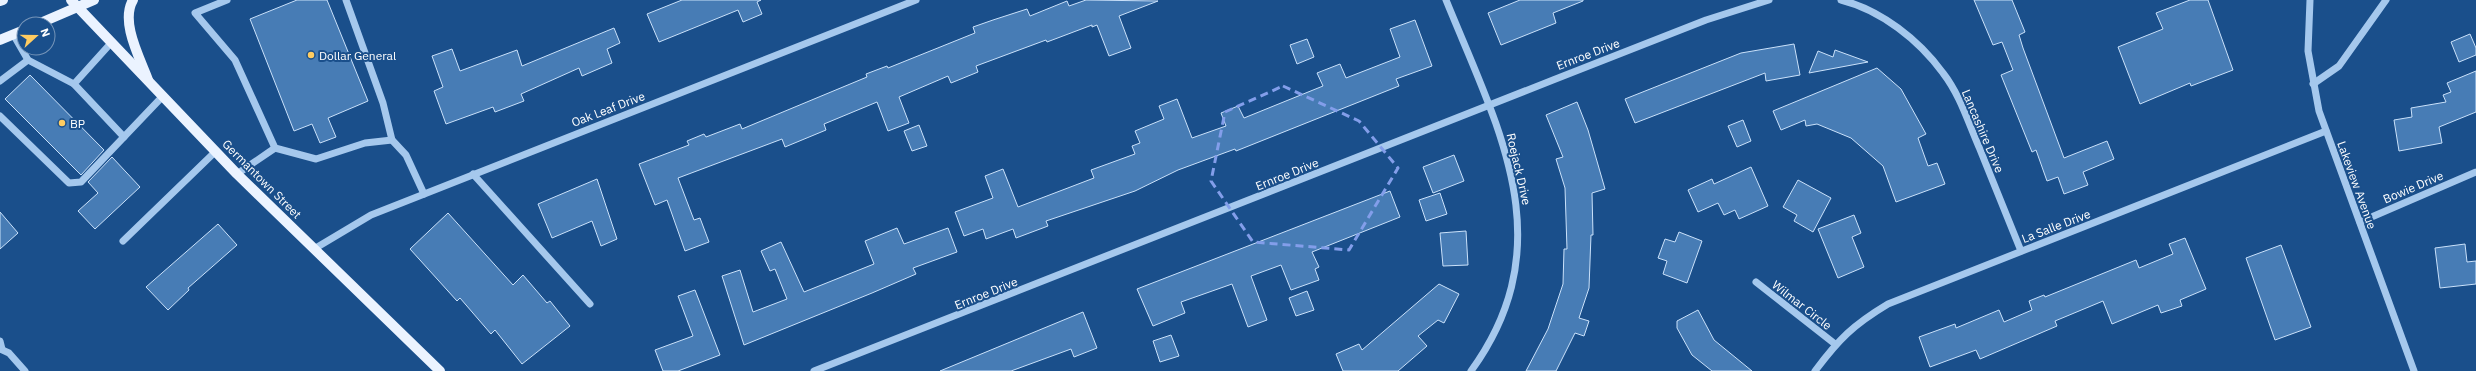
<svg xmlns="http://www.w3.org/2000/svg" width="2476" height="371" font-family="'IBM Plex Sans',sans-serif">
  <rect width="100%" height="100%" fill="#1a4f8b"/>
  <g fill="#477cb5" stroke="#cae1fa">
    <polygon points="297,0 327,0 368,101 328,118 336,137 320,143 312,124 294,131 250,19"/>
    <polygon points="682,0 761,0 757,2 762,14 743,22 738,10 659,42 647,14"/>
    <polygon points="1086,0 1158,1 1119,16 1131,48 1109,56 1097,25 1092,27 1092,25 1047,42 1046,40 976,66 978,72 951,83 948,76 899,97 909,123 888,131 877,102 824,124 826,130 785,147 782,139 678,178 694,220 700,218 709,242 685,251 667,200 655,205 639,164 689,145 687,141 704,134 706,137 740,124 742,129 867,77 866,74 887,66 888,68 975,33 973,27 993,20 1027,9 1030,16 1067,1 1069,6"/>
    <polygon points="1520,0 1583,0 1583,1 1553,13 1556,23 1501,45 1488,13"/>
    <polygon points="1974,0 2012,0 2025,32 2019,35 2023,48 2064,158 2107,141 2114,159 2083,172 2088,185 2064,194 2058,177 2047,181 2036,150 2032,152 2001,75 2013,70 2002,42 1993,45"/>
    <polygon points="2190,0 2208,0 2233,70 2191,86 2190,83 2140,104 2118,47 2163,29 2156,13"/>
    <polygon points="1415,20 1432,66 1396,79 1399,86 1236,151 1235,149 1178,170 1135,191 1046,221 1048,226 1016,238 1013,229 986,239 983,229 964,236 955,212 993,198 985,176 1003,169 1018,207 1094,178 1091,170 1135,154 1132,146 1140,143 1135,131 1164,119 1159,106 1177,99 1192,138 1226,126 1221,113 1238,106 1244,118 1323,86 1317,73 1340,64 1346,78 1400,57 1390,29"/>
    <polygon points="614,28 620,43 607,49 612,63 582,76 579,68 521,94 524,101 495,112 493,107 446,124 434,91 443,87 432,56 452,49 460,71 517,50 522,66"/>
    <polygon points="2470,34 2476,48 2476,55 2459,62 2451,42"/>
    <polygon points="1307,39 1314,57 1297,64 1290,45"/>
    <polygon points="1794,44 1800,75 1766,81 1765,73 1635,123 1625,99 1741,53"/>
    <polygon points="1835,50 1868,62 1809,73 1818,51 1833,57"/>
    <polygon points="1877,68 1901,89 1926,134 1918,138 1928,166 1937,163 1945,184 1896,202 1883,166 1851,138 1817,124 1806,126 1805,120 1781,130 1773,111"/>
    <polygon points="2476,71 2476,112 2439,127 2442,143 2399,151 2394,120 2412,117 2411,108 2446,102 2443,95 2451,92 2447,83"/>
    <polygon points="30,75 104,150 81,175 5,99"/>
    <polygon points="1577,102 1588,130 1605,189 1592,193 1593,235 1591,235 1589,288 1579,318 1589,321 1584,336 1575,333 1556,371 1526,371 1548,329 1563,284 1564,249 1567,249 1565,188 1556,159 1563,157 1546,115"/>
    <polygon points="1743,120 1751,141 1737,147 1728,126"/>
    <polygon points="919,125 927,146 912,151 904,131"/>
    <polygon points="1454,155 1464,181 1433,193 1423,167"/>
    <polygon points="112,157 140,187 95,229 78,211 98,193 88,182"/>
    <polygon points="1751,167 1768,206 1739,219 1735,210 1724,215 1718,203 1698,212 1688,190 1712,179 1714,184"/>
    <polygon points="597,179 617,239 601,246 592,221 552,238 538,204"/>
    <polygon points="1798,180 1831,198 1813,232 1794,221 1797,215 1783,207"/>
    <polygon points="1390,191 1400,217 1312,252 1319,267 1315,269 1319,280 1291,290 1281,265 1251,276 1267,320 1248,327 1232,284 1181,302 1185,313 1153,326 1137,289"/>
    <polygon points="1440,193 1447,214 1426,221 1419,200"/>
    <polygon points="0,212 18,233 0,249"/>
    <polygon points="448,213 513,285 523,275 547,303 550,301 570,326 522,364 495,330 491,334 460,298 457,301 410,249"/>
    <polygon points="1854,215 1861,233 1852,237 1864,267 1838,278 1818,229"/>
    <polygon points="218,224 237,245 188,288 189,290 168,310 146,287"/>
    <polygon points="897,228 904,244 948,228 957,252 913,268 916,274 872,293 744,345 722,276 740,270 753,312 787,299 775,269 770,271 761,251 781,242 804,292 874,264 865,241"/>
    <polygon points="1466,231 1468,265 1443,266 1440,233"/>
    <polygon points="1679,232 1702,241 1687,283 1663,274 1667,261 1658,258 1665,239 1675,242"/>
    <polygon points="2185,238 2206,289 2180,300 2182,306 2161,313 2158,305 2112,324 2103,301 2055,321 2057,326 1980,359 1976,350 1930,367 1919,337 1955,324 1956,328 1999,310 2004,322 2032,310 2029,301 2044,295 2045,297 2136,260 2139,268 2173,254 2169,244"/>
    <polygon points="2465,244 2467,262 2476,261 2476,284 2440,288 2435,248"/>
    <polygon points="2281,245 2311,327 2275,340 2246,258"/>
    <polygon points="1439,284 1459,294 1444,323 1438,320 1418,336 1427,346 1398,371 1343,371 1336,354 1359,344 1362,350"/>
    <polygon points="695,290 720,355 678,371 663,371 655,350 693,336 678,296"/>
    <polygon points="1307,291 1314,310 1296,316 1289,298"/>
    <polygon points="1698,310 1714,340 1752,371 1712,371 1692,355 1677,328 1677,321"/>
    <polygon points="1083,312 1097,348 1074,357 1071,349 1011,371 940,371"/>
    <polygon points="1171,335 1179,356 1160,362 1153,341"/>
  </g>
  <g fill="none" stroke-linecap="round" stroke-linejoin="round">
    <g stroke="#a5c8ed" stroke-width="7">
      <polyline points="227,0 195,13 235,60 275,148 316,159 365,143 392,140"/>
      <polyline points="346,0 383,103 392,140 406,155 424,194"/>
      <path d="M1446,0C1498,128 1564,243 1471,371"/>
      <path d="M1841,0C1881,10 1919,40 1943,73C1960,95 1968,122 1979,147C1993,182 2007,217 2021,251"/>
      <polyline points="2310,0 2308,51 2319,111 2414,371"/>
      <polyline points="13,34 28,60 74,84"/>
      <polyline points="111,43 74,84 124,137"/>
      <polyline points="0,81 28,60"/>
      <polyline points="2313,84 2339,66 2386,0"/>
      <polyline points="0,116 69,183 81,182 162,97"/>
      <polyline points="237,174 275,148"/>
      <polyline points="473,174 590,304"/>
      <polyline points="2360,222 2476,172"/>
      <polyline points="123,241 215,152"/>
      <polyline points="314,249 371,215 916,0"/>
      <polyline points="1756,282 1835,344"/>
      <polyline points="0,341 2,349"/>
      <polyline points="0,349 9,353 25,371"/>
      <polyline points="814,371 1553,80 1706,20 1769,0"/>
      <path d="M1815,371C1839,339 1853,325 1888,304L2326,131"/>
    </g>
    <g stroke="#ebf3ff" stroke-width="10">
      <polyline points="71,0 237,174 440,371"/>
      <path d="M133,0C120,22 140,58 148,80"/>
      <polyline points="0,1 3,0"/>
      <polyline points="38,24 94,0"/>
      <polyline points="0,40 24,30"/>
    </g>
  </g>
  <path fill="none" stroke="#839eea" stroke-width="3" stroke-dasharray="8 5" stroke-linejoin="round" d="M1283,86L1359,121L1398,168L1349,250L1253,242L1211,181L1225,112Z"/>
  <g fill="#ffcc61" stroke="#1a4f8b" stroke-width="1.5">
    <circle cx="311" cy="55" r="4"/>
    <circle cx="62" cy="123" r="4"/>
  </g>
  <g text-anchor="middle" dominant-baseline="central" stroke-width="4" stroke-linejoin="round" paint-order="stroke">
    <g font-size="12" fill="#fff" stroke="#1a4f8b">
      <text transform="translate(1588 54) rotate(-21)">Ernroe Drive</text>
      <text transform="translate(608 109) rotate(-21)">Oak Leaf Drive</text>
      <text transform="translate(1983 131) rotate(67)">Lancashire Drive</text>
      <text transform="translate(1519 169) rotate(77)">Roejack Drive</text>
      <text transform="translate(1287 174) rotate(-22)">Ernroe Drive</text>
      <text transform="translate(262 179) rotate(45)">Germantown Street</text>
      <text transform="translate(2357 185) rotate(70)">Lakeview Avenue</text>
      <text transform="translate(2413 187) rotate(-23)">Bowie Drive</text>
      <text transform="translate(2056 226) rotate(-21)">La Salle Drive</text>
      <text transform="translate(986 293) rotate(-22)">Ernroe Drive</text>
      <text transform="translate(1802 305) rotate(38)">Wilmar Circle</text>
    </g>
    <g font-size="12" fill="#fff" stroke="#1a4f8b" text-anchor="start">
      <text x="319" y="55">Dollar General</text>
      <text x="70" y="123">BP</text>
    </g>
  </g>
  <g transform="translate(36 36) rotate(69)"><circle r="19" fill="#1a4f8b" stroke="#7695b9"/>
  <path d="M0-3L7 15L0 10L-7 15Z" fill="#ffcc61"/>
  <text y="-6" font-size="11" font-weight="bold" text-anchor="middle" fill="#ffffff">N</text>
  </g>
</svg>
